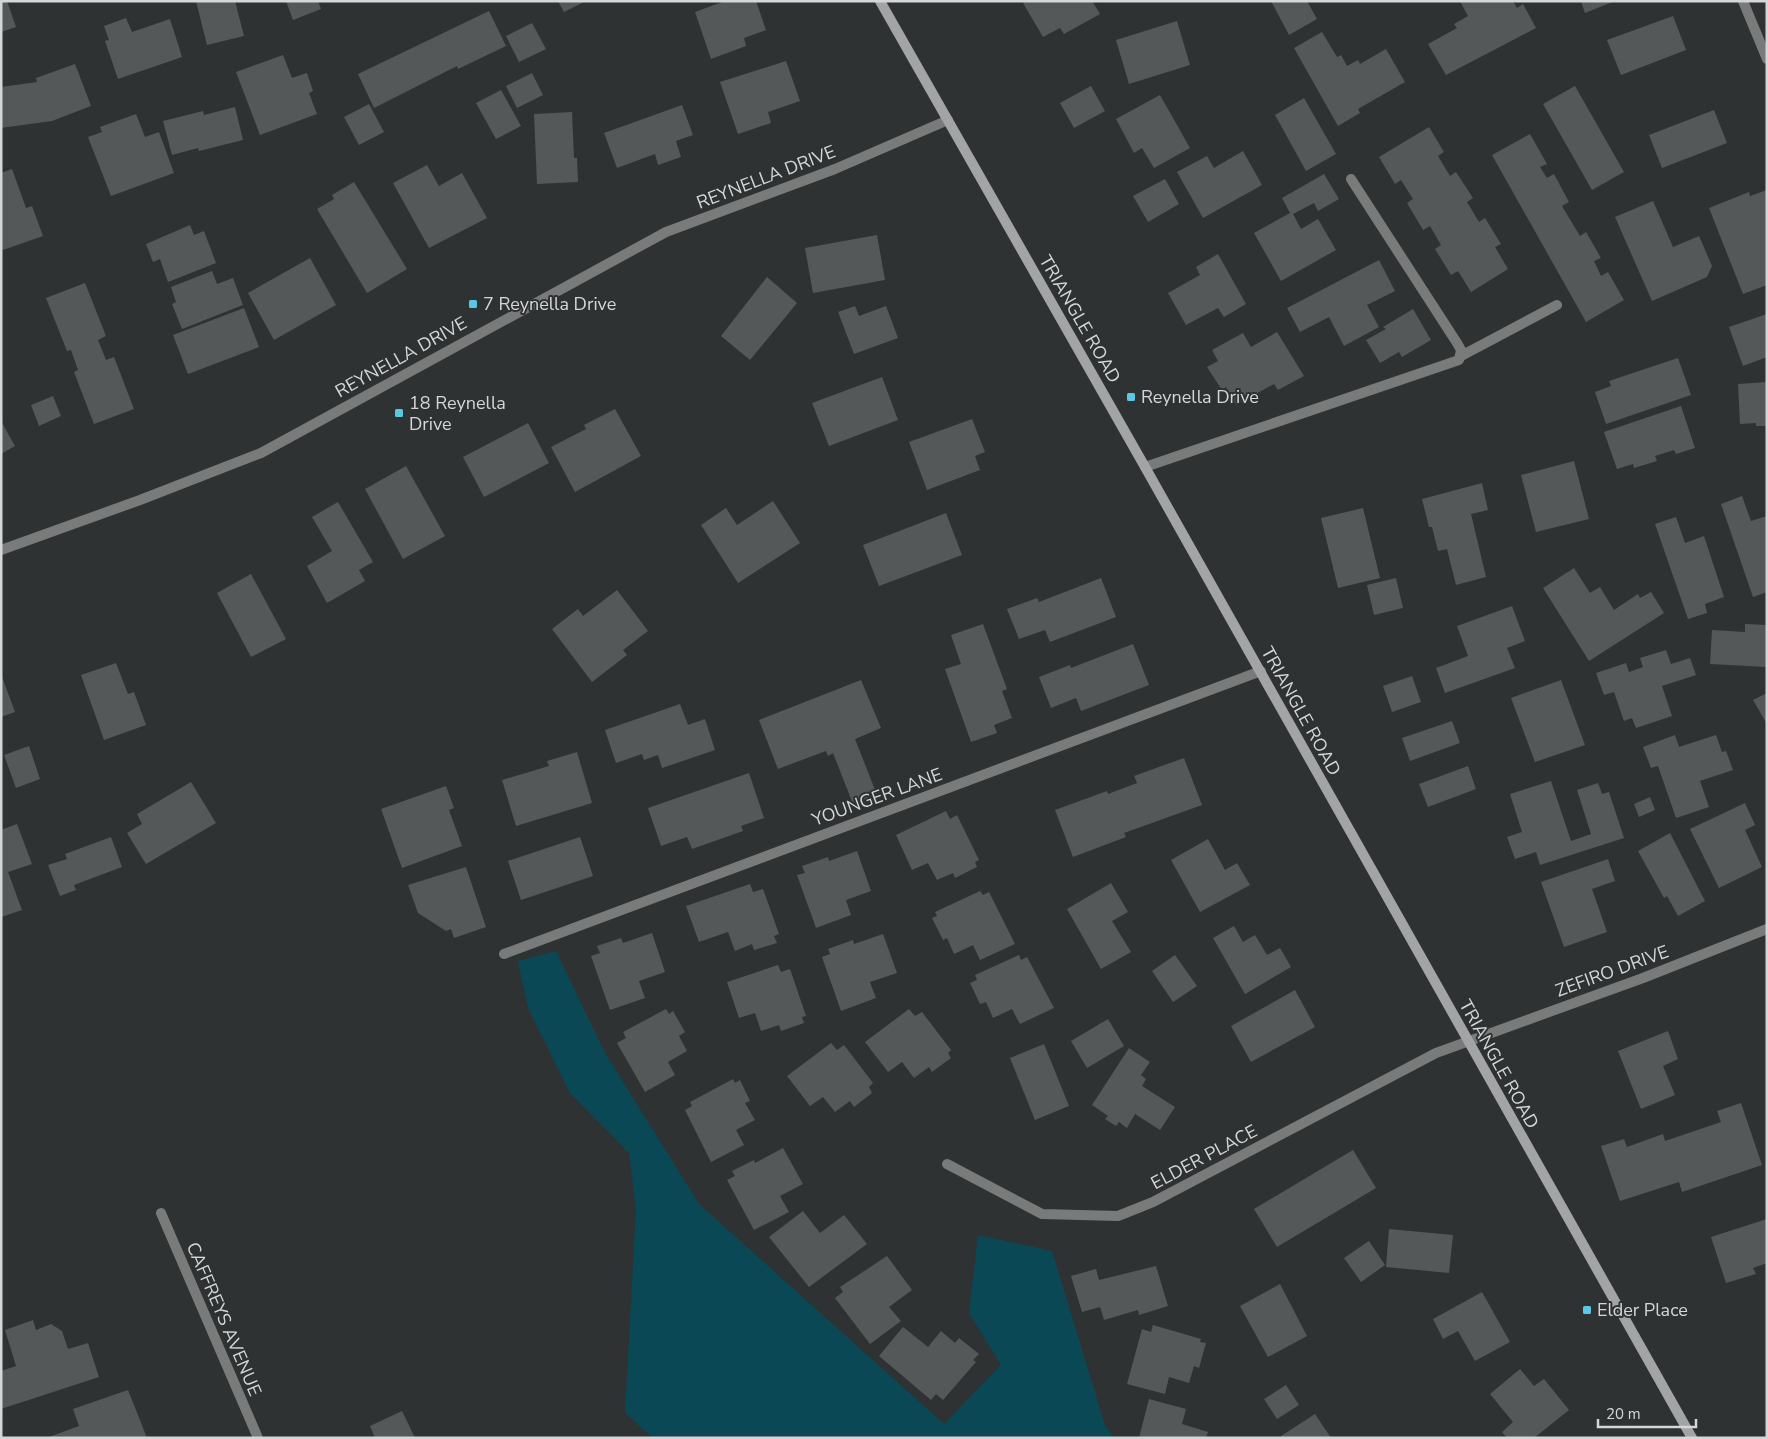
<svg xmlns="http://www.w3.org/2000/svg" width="1768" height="1439" font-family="'Nunito Sans',sans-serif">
  <rect width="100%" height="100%" fill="#2f3233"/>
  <polygon fill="#0b4856" points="556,951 604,1051 699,1204 944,1424 1001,1365 969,1313 978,1235 1052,1251 1105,1425 1114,1438 653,1438 625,1413 636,1209 629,1153 570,1093 528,1008 518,961"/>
  <g fill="#555859">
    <polygon points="1,1 7,1 16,27 1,32"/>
    <polygon points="196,1 235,1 244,36 207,45"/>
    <polygon points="286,1 318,1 321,9 293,20"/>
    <polygon points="558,1 586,1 564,12"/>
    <polygon points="725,1 756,1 766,30 744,38 746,46 711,59 695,12"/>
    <polygon points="1026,1 1092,1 1100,14 1064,34 1060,28 1043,37 1023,3"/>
    <polygon points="1271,1 1307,1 1317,19 1289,35"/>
    <polygon points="1460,1 1513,1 1517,8 1523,4 1536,28 1446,75 1428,44 1457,28 1454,24 1468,16"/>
    <polygon points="1581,1 1615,1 1585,13"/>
    <polygon points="489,11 506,46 458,69 457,66 374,108 358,74"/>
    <polygon points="1673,16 1686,50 1621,75 1607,40"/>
    <polygon points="126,18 132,32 170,19 182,57 118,79 105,41 109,40 104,26"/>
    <polygon points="1177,21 1190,65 1129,84 1116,40"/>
    <polygon points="532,23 546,49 519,62 506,36"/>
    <polygon points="1322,32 1337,57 1341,55 1347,66 1358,60 1360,64 1386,49 1405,82 1358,109 1360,113 1338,126 1294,48"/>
    <polygon points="283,55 292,78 307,73 313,91 309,93 317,114 260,135 236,72"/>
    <polygon points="786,61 800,101 768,112 771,123 738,134 720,82"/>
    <polygon points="75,64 91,106 52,121 1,128 1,87 37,82 36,78"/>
    <polygon points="532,73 543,95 517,108 506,86"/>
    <polygon points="1091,86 1105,111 1074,128 1060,103"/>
    <polygon points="1575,86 1624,172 1592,190 1543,104"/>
    <polygon points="501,90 521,126 496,139 476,103"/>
    <polygon points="1160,95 1190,148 1154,168 1142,148 1134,153 1116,119"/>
    <polygon points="1304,98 1336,154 1306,171 1275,115"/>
    <polygon points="369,104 384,132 359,145 344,117"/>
    <polygon points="682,105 693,135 676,141 681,157 658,165 655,154 617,168 604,133"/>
    <polygon points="235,107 243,140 199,151 198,148 172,155 163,121 203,111 204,115"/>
    <polygon points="1714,110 1727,143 1662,168 1649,135"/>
    <polygon points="572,112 574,158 577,158 578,182 537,184 534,114"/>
    <polygon points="136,114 145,137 159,132 174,173 111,196 88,137 102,132 100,127"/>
    <polygon points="1429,127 1444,152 1438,156 1450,176 1456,172 1473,198 1467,202 1479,222 1485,218 1501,244 1495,247 1508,269 1471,292 1458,271 1451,275 1435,249 1441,245 1430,226 1423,230 1407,203 1413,199 1401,180 1395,184 1379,157"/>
    <polygon points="1530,134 1547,164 1540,167 1547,178 1554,174 1569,202 1562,206 1580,236 1586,232 1601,258 1594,261 1601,276 1608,272 1624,300 1586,322 1492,155"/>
    <polygon points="1243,151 1262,185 1203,218 1177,172 1207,156 1214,168"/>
    <polygon points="427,165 439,186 462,173 487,218 429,248 393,183"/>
    <polygon points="12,169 26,208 32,206 43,236 3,250 1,245 1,173"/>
    <polygon points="1324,174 1339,199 1318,211 1314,203 1293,214 1301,229 1318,219 1336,250 1281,281 1254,233 1290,213 1282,198"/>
    <polygon points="1165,179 1179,204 1148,222 1133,196"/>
    <polygon points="354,182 407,269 367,293 317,209 334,199 332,195"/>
    <polygon points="1767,190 1767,285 1743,294 1709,208 1749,192 1750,196"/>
    <polygon points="1653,201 1673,247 1699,236 1712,266 1707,277 1652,301 1615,217"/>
    <polygon points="190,225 194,235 204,231 216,263 168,282 160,259 153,262 146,244"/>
    <polygon points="877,235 885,280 813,293 805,248"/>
    <polygon points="1218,254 1246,304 1224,317 1218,308 1186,325 1168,293 1200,275 1196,267"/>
    <polygon points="310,258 336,305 274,340 248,293"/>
    <polygon points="1379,260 1395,291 1367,305 1379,327 1344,346 1329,317 1300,332 1287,308"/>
    <polygon points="212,271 217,284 233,278 243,305 182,329 172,304 176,302 171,287"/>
    <polygon points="767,277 797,303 750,360 721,336"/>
    <polygon points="85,283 106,336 98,340 106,360 114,357 134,409 94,424 74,372 78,370 71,350 67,351 46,298"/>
    <polygon points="855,306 859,316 886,306 898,338 854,354 838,312"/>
    <polygon points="244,308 259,347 188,374 173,335"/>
    <polygon points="1413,309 1431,340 1402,357 1399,352 1380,363 1366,340 1386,329 1383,327"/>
    <polygon points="1767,314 1767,357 1743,366 1729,327"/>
    <polygon points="1277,332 1304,376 1278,390 1274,384 1236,405 1226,387 1222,390 1207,367 1218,361 1212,350 1243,333 1251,347"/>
    <polygon points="1678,358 1691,395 1606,424 1595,392 1611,386 1609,381"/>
    <polygon points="882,377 898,420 829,446 812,403"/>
    <polygon points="1767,382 1767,426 1756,426 1756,423 1740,424 1738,384"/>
    <polygon points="53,396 61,416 39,426 31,405"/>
    <polygon points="1681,406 1695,448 1676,454 1674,450 1655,456 1657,461 1634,468 1633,464 1617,469 1604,432"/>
    <polygon points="615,409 641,456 575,492 551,447 586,429 584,425"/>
    <polygon points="972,419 985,452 975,456 980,470 927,490 909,442"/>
    <polygon points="1,421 15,446 1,454"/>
    <polygon points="528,423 549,463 484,497 463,457"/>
    <polygon points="1574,461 1589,519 1536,532 1521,475"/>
    <polygon points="406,466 445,536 403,559 365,489"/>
    <polygon points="1482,483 1488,510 1471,514 1486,577 1456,585 1447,549 1438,551 1432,527 1429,527 1422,499"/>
    <polygon points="1742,496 1751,521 1767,516 1767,592 1753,597 1721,504"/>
    <polygon points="773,501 800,543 738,583 701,525 726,508 737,525"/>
    <polygon points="338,502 373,562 359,570 365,581 327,603 307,566 332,551 312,517"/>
    <polygon points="1363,508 1380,578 1338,588 1321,518"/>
    <polygon points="946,513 962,555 879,586 863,545"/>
    <polygon points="1676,517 1685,543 1704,536 1724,597 1705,604 1707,613 1688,619 1655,524"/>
    <polygon points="1574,568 1590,593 1600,587 1614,610 1638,594 1640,598 1651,592 1664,613 1589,661 1543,588"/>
    <polygon points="251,574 286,639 251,657 217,593"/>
    <polygon points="1101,578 1116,617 1050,642 1045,630 1019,639 1007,609 1037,598 1039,602"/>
    <polygon points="1396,578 1403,608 1374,615 1367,585"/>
    <polygon points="617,590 648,631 623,650 627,655 592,682 552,629 578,609 583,616"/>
    <polygon points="1512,606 1525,641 1507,648 1515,668 1445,693 1436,668 1468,656 1457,626"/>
    <polygon points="983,624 1007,689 1002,691 1012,718 994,725 997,733 971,742 945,669 961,664 951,635"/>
    <polygon points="1745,624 1767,625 1767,667 1710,664 1712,630 1745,632"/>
    <polygon points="1133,644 1149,685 1081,711 1076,698 1051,708 1039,677 1070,665 1071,668"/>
    <polygon points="1666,650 1671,664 1690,658 1696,675 1662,686 1672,716 1636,728 1632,718 1624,721 1614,692 1604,695 1596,673 1626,663 1629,672 1643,667 1640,658"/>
    <polygon points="116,663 128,694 134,692 146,725 104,740 81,675"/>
    <polygon points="1,674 15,712 1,717"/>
    <polygon points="1412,676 1421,702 1392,712 1383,686"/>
    <polygon points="861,680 881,728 855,739 877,795 853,804 833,753 828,756 826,751 778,769 759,720"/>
    <polygon points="1561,680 1585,745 1535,762 1511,698"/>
    <polygon points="1767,693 1767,724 1753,700"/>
    <polygon points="680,704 688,725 705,719 715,750 662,768 658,755 644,760 642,754 616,763 605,730"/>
    <polygon points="1452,721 1460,743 1410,761 1402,738"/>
    <polygon points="1675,735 1679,747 1716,735 1722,752 1726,751 1733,770 1700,781 1709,807 1676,818 1658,766 1651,768 1643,747"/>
    <polygon points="29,746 40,779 16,788 4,755"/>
    <polygon points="577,752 592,803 516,826 502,780 549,766 547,761"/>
    <polygon points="1184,758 1202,805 1124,833 1126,837 1073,857 1055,810 1107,791 1108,794 1137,783 1134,776"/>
    <polygon points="1468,766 1476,789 1428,807 1419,784"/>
    <polygon points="749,773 764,818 741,826 743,831 692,849 687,837 661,846 648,808"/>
    <polygon points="1551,781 1571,841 1591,834 1577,790 1598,783 1602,794 1609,792 1624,838 1540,865 1536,852 1515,859 1507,837 1522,832 1510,794"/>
    <polygon points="191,782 216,823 146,864 127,833 142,824 137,814"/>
    <polygon points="446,786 454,808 449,810 462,846 402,868 381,809"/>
    <polygon points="1650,797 1655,810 1639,817 1634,804"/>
    <polygon points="1745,803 1755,825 1745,830 1762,867 1719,888 1690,829"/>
    <polygon points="946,811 950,819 957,815 979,860 975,862 977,867 955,878 953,873 937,880 928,863 912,870 896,835"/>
    <polygon points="17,824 32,864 8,872 22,910 1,917 1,830"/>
    <polygon points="1670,833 1705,901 1678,916 1667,896 1664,898 1638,851"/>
    <polygon points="111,837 122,867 74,885 76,890 60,896 48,865 67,859 65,854"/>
    <polygon points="580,837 593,876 521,900 508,861"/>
    <polygon points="1208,839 1225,870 1237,863 1250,885 1200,912 1171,860"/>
    <polygon points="857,851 871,891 846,900 851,915 816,928 797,875 805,873 802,866 828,857 829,861"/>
    <polygon points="1608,859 1615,881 1592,889 1607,932 1564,947 1541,882"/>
    <polygon points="466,867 486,927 454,938 451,929 446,931 418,913 408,885"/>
    <polygon points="1111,883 1128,912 1112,921 1131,952 1101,969 1067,909"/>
    <polygon points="750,884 753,892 763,889 779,934 774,936 777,943 754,950 752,944 735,951 728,932 699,942 686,906"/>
    <polygon points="980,891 983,895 989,892 1015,944 980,960 973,945 954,954 947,938 943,940 932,918 937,916 935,912"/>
    <polygon points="1234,926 1243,942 1255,935 1267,955 1280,948 1291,967 1245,994 1213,938"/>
    <polygon points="652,933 665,972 639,981 645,998 610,1010 591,956 600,953 597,946 621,938 623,943"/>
    <polygon points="883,934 897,973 870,982 876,998 841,1011 822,957 830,954 828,949 853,940 854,944"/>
    <polygon points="1019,955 1021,960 1027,957 1054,1008 1020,1024 1012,1009 993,1018 986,1002 980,1004 970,983 977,980 975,975"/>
    <polygon points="1175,955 1197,986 1173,1002 1152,971"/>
    <polygon points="778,965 781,972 790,969 806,1016 802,1017 804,1023 781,1031 779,1025 761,1031 755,1013 739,1018 727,982"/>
    <polygon points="1295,990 1315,1027 1251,1062 1231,1026"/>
    <polygon points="666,1009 669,1014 673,1011 685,1032 679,1036 687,1051 668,1062 675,1075 645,1092 617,1043 626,1038 623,1032"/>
    <polygon points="909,1009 915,1016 922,1012 951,1050 948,1053 951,1058 932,1072 929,1067 914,1078 902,1062 888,1072 865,1042"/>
    <polygon points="1108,1019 1124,1046 1087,1068 1071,1041"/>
    <polygon points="1668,1031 1678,1059 1663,1066 1675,1095 1641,1109 1618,1051"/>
    <polygon points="831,1043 837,1050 844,1045 873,1083 869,1087 872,1093 854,1107 850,1101 835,1112 823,1097 810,1106 787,1076"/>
    <polygon points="1044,1044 1069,1106 1035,1120 1010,1058"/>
    <polygon points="1129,1048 1150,1062 1141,1075 1146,1079 1142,1086 1175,1107 1160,1130 1135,1114 1127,1128 1119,1122 1116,1126 1105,1119 1108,1116 1092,1105"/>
    <polygon points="733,1079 735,1083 740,1080 750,1101 745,1103 755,1120 736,1130 744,1145 711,1162 685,1110 692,1106 690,1102"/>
    <polygon points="1741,1103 1762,1165 1682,1192 1679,1182 1620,1201 1601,1146 1624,1139 1627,1147 1663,1134 1665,1141 1721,1122 1717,1111"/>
    <polygon points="783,1148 803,1184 780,1196 789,1212 754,1230 727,1180 735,1176 732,1171 754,1160 755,1163"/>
    <polygon points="1353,1150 1376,1188 1277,1247 1254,1209"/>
    <polygon points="803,1211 820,1233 844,1215 867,1244 809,1287 769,1237"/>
    <polygon points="1767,1219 1767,1263 1753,1268 1756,1274 1726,1283 1711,1237"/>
    <polygon points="1389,1229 1453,1235 1449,1273 1386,1267"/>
    <polygon points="1369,1241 1385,1265 1361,1282 1344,1258"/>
    <polygon points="887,1256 912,1290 889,1307 901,1321 870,1344 835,1298 843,1292 840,1287"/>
    <polygon points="1156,1266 1168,1306 1139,1315 1138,1310 1104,1320 1100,1307 1082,1312 1071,1276 1096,1269 1099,1280"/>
    <polygon points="1280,1284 1307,1336 1268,1357 1240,1306"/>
    <polygon points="1482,1292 1510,1342 1475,1361 1458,1331 1443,1339 1433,1319"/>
    <polygon points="33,1320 36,1330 51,1324 62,1331 68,1349 88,1343 99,1377 1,1409 1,1371 16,1366 5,1330"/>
    <polygon points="1153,1325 1201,1339 1200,1342 1206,1343 1199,1368 1194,1366 1189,1383 1169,1377 1165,1394 1127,1384 1142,1329 1151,1332"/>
    <polygon points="903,1327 928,1347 941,1331 955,1343 959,1338 979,1354 973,1360 976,1362 943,1400 936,1394 931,1400 879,1356"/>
    <polygon points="1520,1369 1534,1386 1544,1379 1569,1410 1534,1438 1507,1438 1502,1432 1513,1422 1490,1394"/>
    <polygon points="1286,1385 1299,1405 1277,1419 1264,1399"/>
    <polygon points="128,1390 147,1438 46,1438 79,1426 73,1409"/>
    <polygon points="1149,1399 1186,1409 1182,1424 1208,1432 1206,1438 1139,1438"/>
    <polygon points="402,1411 415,1438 375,1438 370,1426"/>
    <polygon points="1315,1414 1331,1438 1282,1438 1281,1436"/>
  </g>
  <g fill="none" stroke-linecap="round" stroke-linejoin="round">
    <g stroke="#797b7b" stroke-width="10">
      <polyline points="1461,356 1557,305"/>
      <polyline points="1145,467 1459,360 1461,350 1457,343 1351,179"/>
    </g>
    <g stroke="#797b7b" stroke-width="10">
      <polyline points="1743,1 1767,59"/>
      <polyline points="1,550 140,500 261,453 666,232 835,169 948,120"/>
      <polyline points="504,954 1261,671"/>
      <polyline points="947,1164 1042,1214 1118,1216 1153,1202 1436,1053 1643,978 1767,929"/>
      <polyline points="161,1213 258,1438"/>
    </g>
    <polyline stroke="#a2a4a5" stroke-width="10" points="880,1 1145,467 1692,1438"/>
  </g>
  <g fill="#5ac8e5" stroke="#2f3233" stroke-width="2">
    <rect x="468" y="299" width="10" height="10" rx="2.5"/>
    <rect x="1126" y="392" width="10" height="10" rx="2.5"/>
    <rect x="394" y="408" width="10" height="10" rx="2.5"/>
    <rect x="1582" y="1305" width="10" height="10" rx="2.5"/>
  </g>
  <g text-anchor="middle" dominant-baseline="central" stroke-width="4" stroke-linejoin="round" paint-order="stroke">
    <g font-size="18" fill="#d4d6d7" stroke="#2f3233">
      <text transform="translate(766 177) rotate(-21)">REYNELLA DRIVE</text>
      <text transform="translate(1080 319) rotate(60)">TRIANGLE ROAD</text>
      <text transform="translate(401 357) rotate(-29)">REYNELLA DRIVE</text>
      <text transform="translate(1301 711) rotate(61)">TRIANGLE ROAD</text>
      <text transform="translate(877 797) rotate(-20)">YOUNGER LANE</text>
      <text transform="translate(1612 971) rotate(-20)">ZEFIRO DRIVE</text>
      <text transform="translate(1499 1064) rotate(61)">TRIANGLE ROAD</text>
      <text transform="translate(1204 1157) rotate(-28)">ELDER PLACE</text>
      <text transform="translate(224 1319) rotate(67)">CAFFREYS AVENUE</text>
    </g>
    <g font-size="18" fill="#d4d6d7" stroke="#2f3233" text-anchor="start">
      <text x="483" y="304">7 Reynella Drive</text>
      <text x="1141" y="397">Reynella Drive</text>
      <text x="409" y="403">18 Reynella<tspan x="409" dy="21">Drive</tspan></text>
      <text x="1597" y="1310">Elder Place</text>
    </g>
  </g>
  <rect width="1768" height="1439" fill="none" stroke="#d4d6d7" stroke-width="5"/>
  <path d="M1598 1419v8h98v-8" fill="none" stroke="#d4d6d7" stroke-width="2.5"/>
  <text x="1606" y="1419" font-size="15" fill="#d4d6d7" stroke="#2f3233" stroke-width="4" paint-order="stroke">20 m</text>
</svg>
